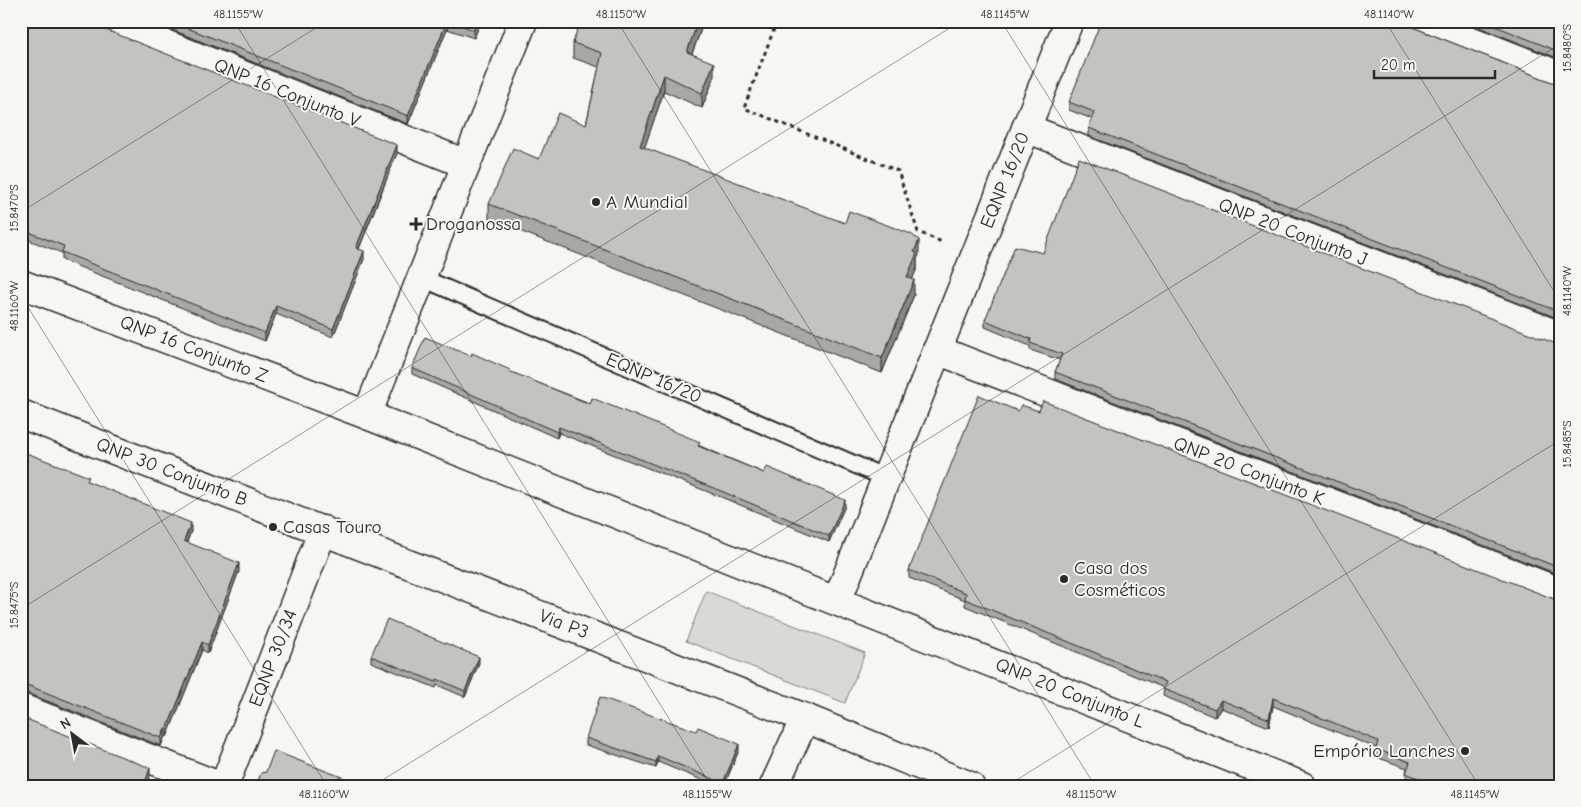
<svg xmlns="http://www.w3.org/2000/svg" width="1581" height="807" font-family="'Comic Neue',sans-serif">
  <rect width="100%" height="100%" fill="#f6f6f2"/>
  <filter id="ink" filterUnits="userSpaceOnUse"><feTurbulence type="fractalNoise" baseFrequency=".02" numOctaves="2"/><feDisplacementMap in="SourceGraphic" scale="10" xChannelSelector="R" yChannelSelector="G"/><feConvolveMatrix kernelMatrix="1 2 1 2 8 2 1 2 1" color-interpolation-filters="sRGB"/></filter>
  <g filter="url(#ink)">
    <polygon fill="#d9d9d5" stroke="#828280" points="706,591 865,653 845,703 686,641"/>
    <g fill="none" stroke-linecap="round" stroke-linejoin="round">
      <g stroke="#2b2b2b" stroke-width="20">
        <polyline id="lane" points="422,278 886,478"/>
      </g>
      <g stroke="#2b2b2b" stroke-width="31">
        <g id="street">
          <polyline points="107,21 466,164"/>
          <polyline points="1421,21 1560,76"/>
          <polyline points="1026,128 1560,336"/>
          <polyline points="937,350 1560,592"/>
          <polyline points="367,415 523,21"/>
          <polyline points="837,601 1069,21"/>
          <polyline points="21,708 219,786"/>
          <polyline points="224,786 323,530"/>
          <polyline points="774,786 805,718"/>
        </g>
      </g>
      <g stroke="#2b2b2b" stroke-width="31">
        <g id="secondary">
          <polyline points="21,284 367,415 1302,786"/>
          <polyline points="21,414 805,718 970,786"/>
        </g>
      </g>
      <polyline stroke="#2b2b2b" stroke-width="3" stroke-dasharray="4 4" stroke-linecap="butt" points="777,21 744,108 898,171 918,232 942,242"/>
      <use href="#lane" stroke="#f6f6f2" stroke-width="16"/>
      <use href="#street" stroke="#f6f6f2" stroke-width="28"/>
      <use href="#secondary" stroke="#f6f6f2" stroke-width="28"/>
    </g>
    <g fill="#a8a8a5" stroke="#2b2b2b">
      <polygon points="21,21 95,23 101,28 397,153 359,249 364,259 333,337 276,314 265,341 62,260 62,253 21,237"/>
      <polygon points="150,21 481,21 474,38 447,29 408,124"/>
      <polygon points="704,21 692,54 714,78 702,108 664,91 644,148 919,255 917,259 917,268 912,279 914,295 882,373 489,219 489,204 539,159 586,125 599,67 573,58 573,43"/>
      <polygon points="1464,21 1560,21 1560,59"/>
      <polygon points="1408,23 1415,28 1554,83 1560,84 1560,319 1089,136 1089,128 1092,119 1069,110 1069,102"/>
      <polygon points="1043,253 1560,344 1560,575 1055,379 1055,372 1060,360 1030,350 1030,346 985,327 985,320"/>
      <polygon points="412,368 510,372 700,446 764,473 845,506 829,542 721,497 559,433 557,438 412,374"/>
      <polygon points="1018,411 1554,599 1560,786 1419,786 1406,780 1406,773 1407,768 1376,757 1376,748 1273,706 1269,727 1221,708 1215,717 1163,696 1164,688 965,606 965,600 909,578 909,570"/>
      <polygon points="21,451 89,482 191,531 187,542 239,571 208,653 202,650 167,737 165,736 161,746 27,693 21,693"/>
      <polygon points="371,656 479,663 465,697 437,685 436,688 371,662"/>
      <polygon points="586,738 739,750 724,786 716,786 658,762 656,768 586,745"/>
    </g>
    <g fill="#888886" stroke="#2b2b2b">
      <polygon points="447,21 447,29 408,124 408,116"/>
      <polygon points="478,21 481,21 474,38 474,30"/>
      <polygon points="698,21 704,21 687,67 687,52"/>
      <polygon points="714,63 714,78 702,108 702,93"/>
      <polygon points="664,75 664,91 640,161 640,146"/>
      <polygon points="397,145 397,153 356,256 356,248"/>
      <polygon points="919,240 919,255 917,259 917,268 907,293 907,277 914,252"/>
      <polygon points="364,251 364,259 333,337 333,329"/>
      <polygon points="914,280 914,295 882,373 882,358"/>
      <polygon points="276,306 276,314 265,341 265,333"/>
      <polygon points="559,427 559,433 557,438 557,432"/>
      <polygon points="845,500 845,506 829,542 829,536"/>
      <polygon points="191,523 191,531 184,549 184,541"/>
      <polygon points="239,563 239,571 208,653 208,645"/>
      <polygon points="202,642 202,650 167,737 167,729"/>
      <polygon points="479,657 479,663 465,697 465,691"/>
      <polygon points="1273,698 1273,706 1269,727 1269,719"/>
      <polygon points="1221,700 1221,708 1215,717 1215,709"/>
      <polygon points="165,728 165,736 161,746 161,738"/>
      <polygon points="739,744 739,750 724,786 723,786 723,783"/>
      <polygon points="658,756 658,762 656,768 656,762"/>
      <polygon points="150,768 150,776 147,786 144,786"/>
    </g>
    <g fill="#c3c3c0" stroke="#2b2b2b">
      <polygon points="21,21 94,21 95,23 101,28 397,145 356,248 364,251 333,329 276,306 265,333 62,252 64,246 21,229"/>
      <polygon points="170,21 447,21 408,116"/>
      <polygon points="448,21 478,21 474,30"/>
      <polygon points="580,21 698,21 687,52 714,63 702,93 664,75 640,146 845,223 849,211 911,234 919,240 914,252 917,253 907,277 914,280 882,358 489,204 513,148 539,159 558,113 586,125 602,53 573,43"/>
      <polygon points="1101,21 1408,21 1408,23 1415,28 1554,83 1560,84 1560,312 1089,128 1094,112 1069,102"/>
      <polygon points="1483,21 1560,21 1560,52"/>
      <polygon points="1079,158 1554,343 1560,344 1560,568 1055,372 1062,354 1030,343 1031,339 985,320 1015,246 1043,253"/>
      <polygon points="425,337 471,356 472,353 510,370 509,371 590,404 592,398 700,442 698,446 764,473 767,467 845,500 829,536 721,491 559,427 557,432 412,368"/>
      <polygon points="979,395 1018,411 1021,405 1039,411 1043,401 1554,599 1560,600 1560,786 1438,786 1406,773 1410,762 1376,749 1378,741 1273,698 1269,719 1221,700 1215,709 1163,689 1166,682 965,599 966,593 909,570"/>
      <polygon points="21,451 89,477 87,481 191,523 184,541 239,563 208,645 202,642 167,729 165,728 161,738 27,685 21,685"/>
      <polygon points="387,619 479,657 465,691 437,679 436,682 371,656"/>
      <polygon points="600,697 696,731 698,727 739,744 723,783 658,756 656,762 586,738"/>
      <polygon points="21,717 150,768 144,786 21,786"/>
      <polygon points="274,751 365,786 256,786 261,773 266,772"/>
      <polygon points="823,782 832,786 822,786"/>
    </g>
  </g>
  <path fill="none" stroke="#2b2b2b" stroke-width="1" stroke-opacity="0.45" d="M234,21L711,786M617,21L1095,786M1001,21L1479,786M1385,21L1560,301M21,212L327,21M21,296L327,786M21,609L961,21M373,786L1560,44M1007,786L1560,440"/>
  <g fill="#2b2b2b" stroke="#f6f6f2" stroke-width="2">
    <circle cx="596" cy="202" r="5"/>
    <path d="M413.5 216.5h5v5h5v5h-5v5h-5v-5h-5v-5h5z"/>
    <circle cx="273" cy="527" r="5"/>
    <circle cx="1064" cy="579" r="5"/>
    <circle cx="1465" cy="751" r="5"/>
  </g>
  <g text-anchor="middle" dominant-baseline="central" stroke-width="4" stroke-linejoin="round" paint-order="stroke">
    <g font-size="19" fill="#2b2b2b" stroke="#f6f6f2">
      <text transform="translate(287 93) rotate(22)">QNP 16 Conjunto V</text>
      <text transform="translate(1005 180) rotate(-68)">EQNP 16/20</text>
      <text transform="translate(1293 232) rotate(21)">QNP 20 Conjunto J</text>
      <text transform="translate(194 349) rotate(21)">QNP 16 Conjunto Z</text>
      <text transform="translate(654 378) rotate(23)">EQNP 16/20</text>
      <text transform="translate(1249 471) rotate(21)">QNP 20 Conjunto K</text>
      <text transform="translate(172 472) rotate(21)">QNP 30 Conjunto B</text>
      <text transform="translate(564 624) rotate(21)">Via P3</text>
      <text transform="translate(273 658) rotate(-69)">EQNP 30/34</text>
      <text transform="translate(1070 693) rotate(22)">QNP 20 Conjunto L</text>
    </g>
    <g font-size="19" fill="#2b2b2b" stroke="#f6f6f2" text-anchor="start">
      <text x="606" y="202">A Mundial</text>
      <text x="426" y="224">Droganossa</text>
      <text x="283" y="527">Casas Touro</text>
      <text x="1074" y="568">Casa dos<tspan x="1074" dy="22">Cosméticos</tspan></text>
      <text x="1455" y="751" text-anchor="end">Empório Lanches</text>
    </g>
  </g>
  <rect width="1581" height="807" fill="none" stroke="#f6f6f2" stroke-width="55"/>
  <g transform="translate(72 734) rotate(328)" stroke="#f6f6f2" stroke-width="4" paint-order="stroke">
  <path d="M0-4L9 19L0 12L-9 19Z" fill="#2b2b2b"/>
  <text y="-8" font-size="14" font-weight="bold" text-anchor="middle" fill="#2b2b2b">N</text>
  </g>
  <path d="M1374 70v8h121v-8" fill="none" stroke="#2b2b2b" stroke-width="2.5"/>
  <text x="1381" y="70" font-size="15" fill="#2b2b2b" stroke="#f6f6f2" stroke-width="4" paint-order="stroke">20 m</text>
  <rect x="28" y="28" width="1526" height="752" fill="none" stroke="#2b2b2b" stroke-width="2"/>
  <g font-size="12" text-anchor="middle" fill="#2b2b2b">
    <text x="238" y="18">48.1155°W</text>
    <text x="621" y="18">48.1150°W</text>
    <text x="1005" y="18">48.1145°W</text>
    <text x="1389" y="18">48.1140°W</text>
    <text transform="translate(1567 48) rotate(-90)" y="4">15.8480°S</text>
    <text transform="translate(14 208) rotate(-90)" y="4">15.8470°S</text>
    <text transform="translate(1567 291) rotate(-90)" y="4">48.1140°W</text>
    <text transform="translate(14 306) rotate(-90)" y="4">48.1160°W</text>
    <text transform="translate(1567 444) rotate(-90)" y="4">15.8485°S</text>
    <text transform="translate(14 605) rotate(-90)" y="4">15.8475°S</text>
    <text x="324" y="798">48.1160°W</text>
    <text x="707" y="798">48.1155°W</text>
    <text x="1091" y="798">48.1150°W</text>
    <text x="1475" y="798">48.1145°W</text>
  </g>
</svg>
